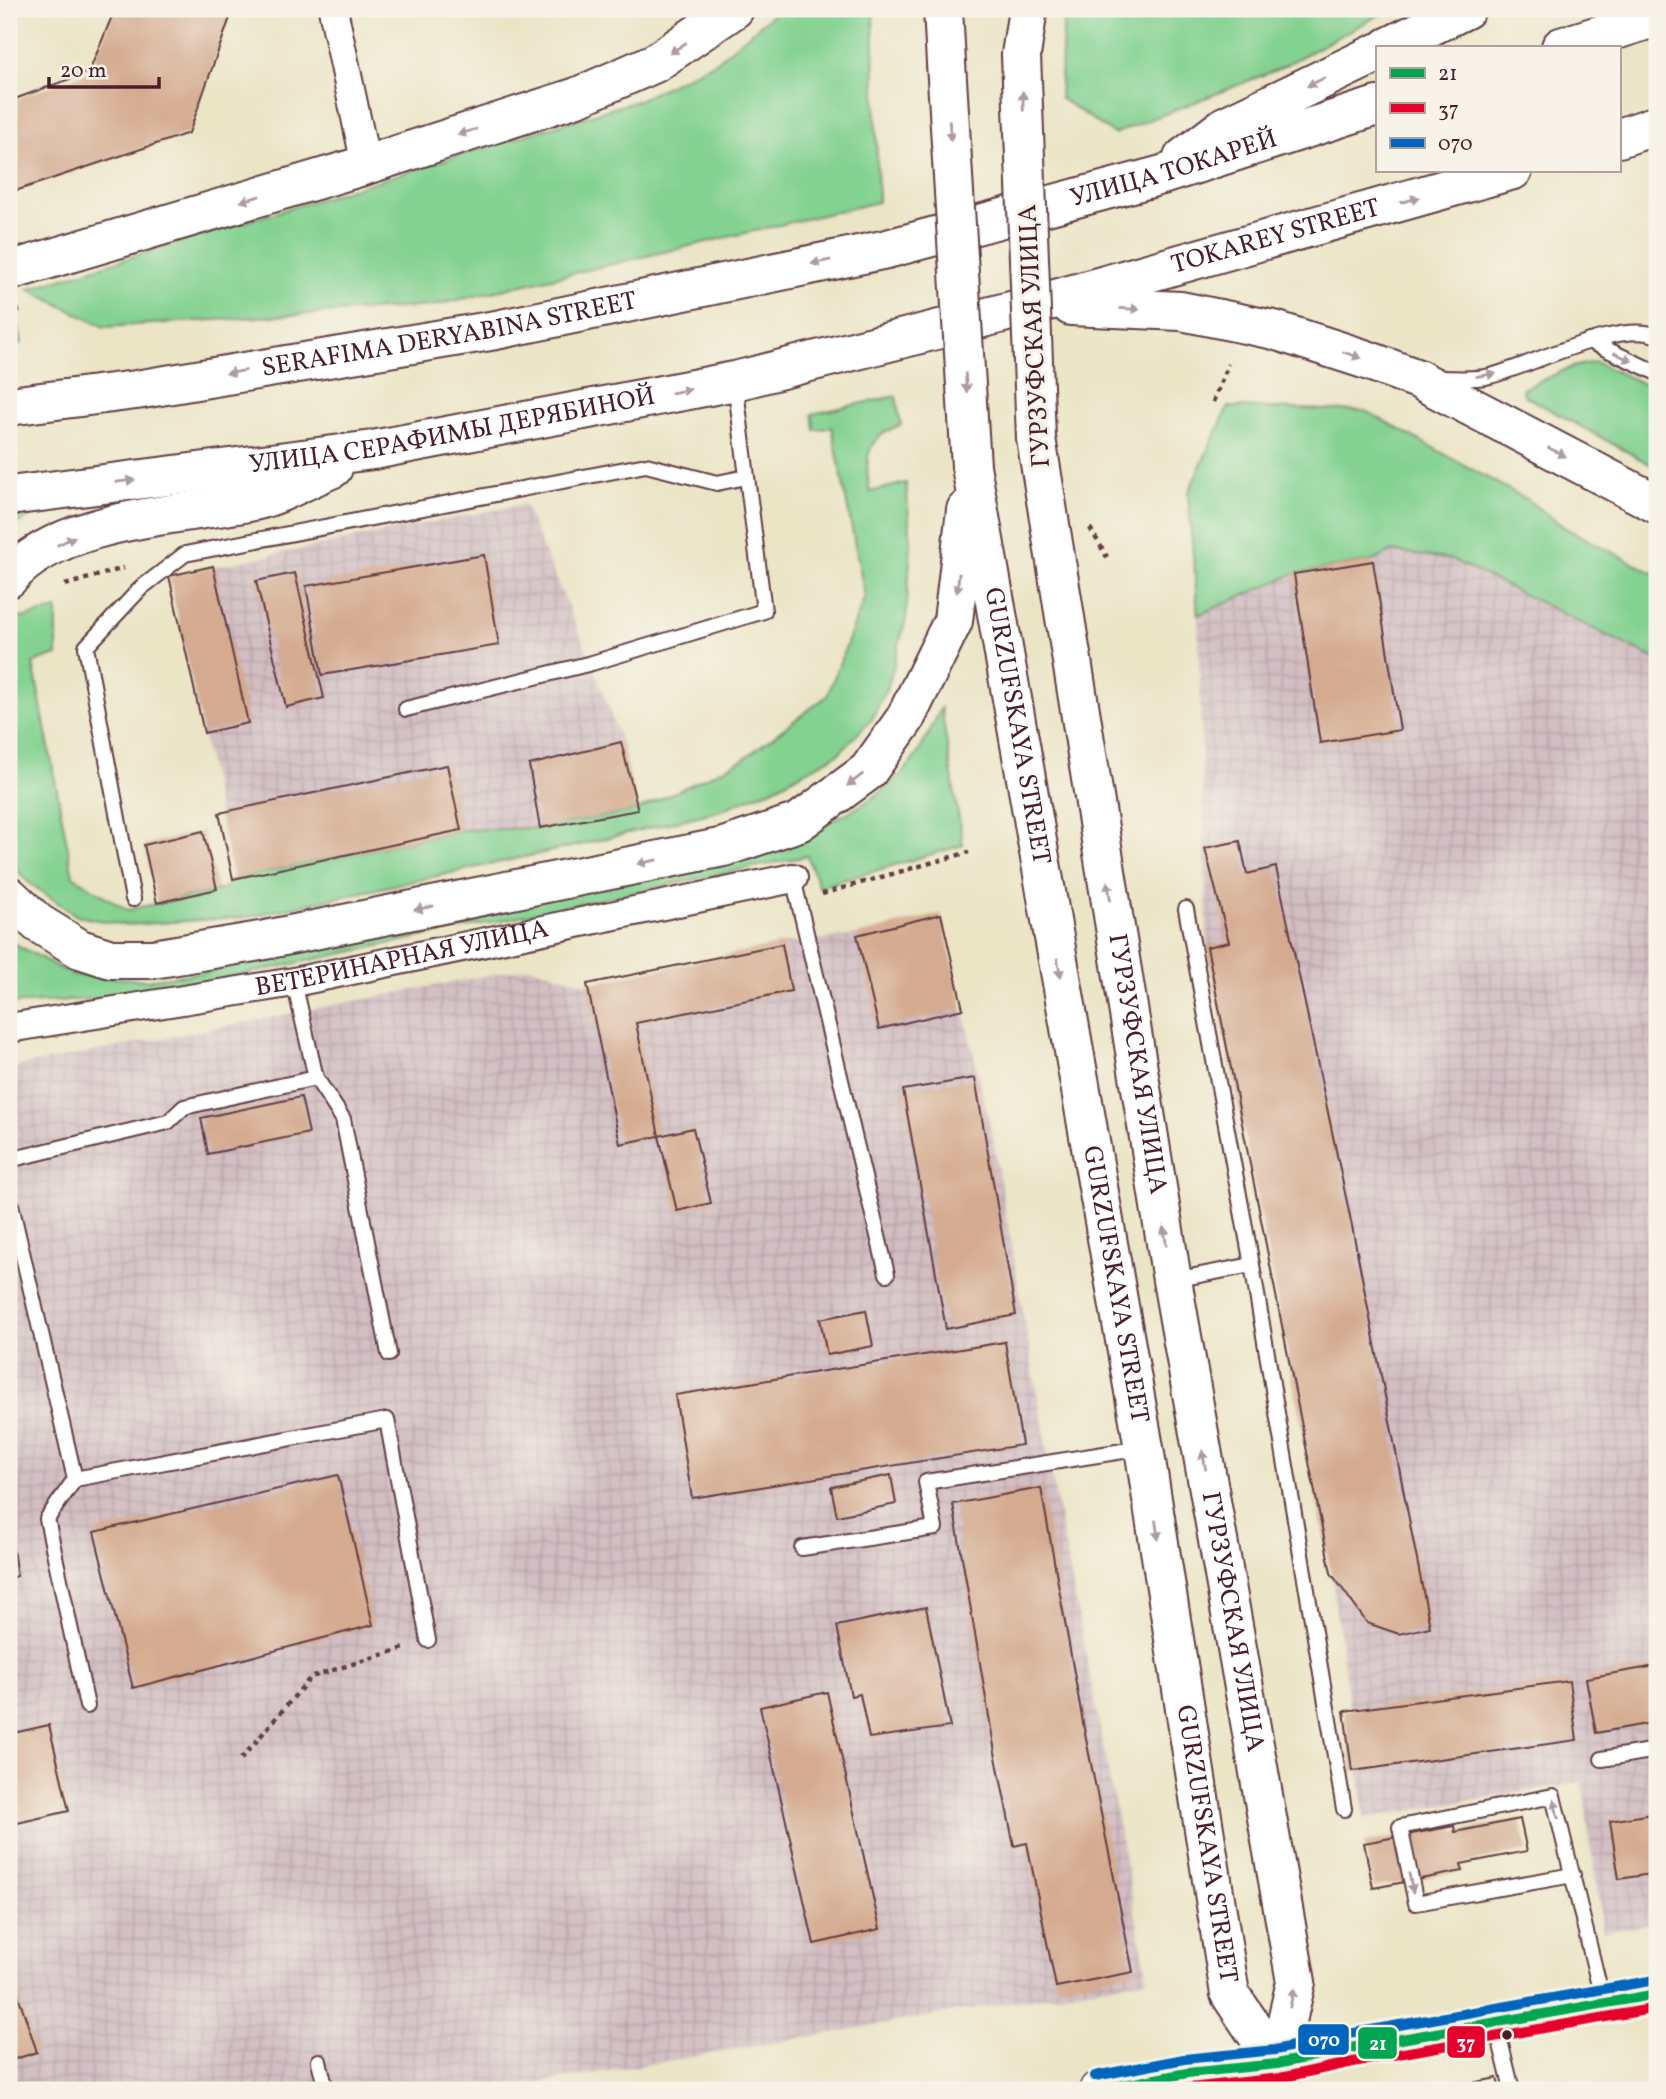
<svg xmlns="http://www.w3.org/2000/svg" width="1666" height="2099" font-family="Vollkorn,serif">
  <defs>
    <pattern id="industrial-grid" width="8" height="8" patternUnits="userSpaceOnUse" patternTransform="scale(1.75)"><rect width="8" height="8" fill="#d2bec3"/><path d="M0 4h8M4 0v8" fill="none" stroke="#b6a3a8"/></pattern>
  </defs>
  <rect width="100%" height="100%" fill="#f7f3e8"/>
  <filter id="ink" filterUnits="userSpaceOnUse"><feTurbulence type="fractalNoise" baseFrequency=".0143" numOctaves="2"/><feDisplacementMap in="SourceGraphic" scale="14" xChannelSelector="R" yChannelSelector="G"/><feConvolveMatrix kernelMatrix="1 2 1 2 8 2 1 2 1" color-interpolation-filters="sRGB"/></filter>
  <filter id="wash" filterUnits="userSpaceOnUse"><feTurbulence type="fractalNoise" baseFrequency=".00686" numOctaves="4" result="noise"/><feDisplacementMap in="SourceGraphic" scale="28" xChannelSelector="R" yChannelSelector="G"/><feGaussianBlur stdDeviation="1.57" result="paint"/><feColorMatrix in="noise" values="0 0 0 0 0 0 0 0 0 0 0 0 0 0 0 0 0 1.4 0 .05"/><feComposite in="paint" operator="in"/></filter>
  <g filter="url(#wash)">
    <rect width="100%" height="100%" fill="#ebe5c6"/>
    <g fill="url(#industrial-grid)">
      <polygon points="524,504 592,663 621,742 638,810 540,828 461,830 233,879 169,576"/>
      <polygon points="1393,551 1453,560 1657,660 1657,1923 1603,1932 1582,1782 1365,1818 1331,1573 1207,947 1198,615 1294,574 1373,561"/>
      <polygon points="941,914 992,1134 1049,1462 1148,1979 497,2090 9,2090 9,1068 531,967 587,984 782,944 857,935"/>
    </g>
    <g fill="#83d291" stroke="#66785e" stroke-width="2">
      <polygon points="779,9 873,9 878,202 432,306 104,327 28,289 639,100 716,62"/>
      <polygon points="1064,9 1390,9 1276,70 1114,134 1060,98"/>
      <polygon points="17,319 22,343 9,347 9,322"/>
      <polygon points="1595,362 1657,390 1657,468 1525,396 1522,389 1572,367"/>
      <path d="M896,396L901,425C865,437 864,459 870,492L906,483L911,543L906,618L889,683L872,719L838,754L774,788L718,811L575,846L247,917L125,925L77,916L28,882L9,862V614L23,618L57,609V655L33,663L73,876L127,910L224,889L233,879L461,830L540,828L638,810L742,760L827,696L865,596L832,427L815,430L812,414Z"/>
      <polygon points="1228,407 1366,411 1526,499 1567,529 1657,575 1657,660 1453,560 1393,551 1373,561 1294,574 1198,615 1188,493"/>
      <polygon points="44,509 9,528 9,512"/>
      <path d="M941,708L963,845L819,887L807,856L211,981L93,999L9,1004V941L73,975L146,980L206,972L719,861C783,841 876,815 916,756C926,741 933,724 941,708Z"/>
    </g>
    <g id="blocks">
      <g fill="#d4ab90">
        <polygon points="115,9 233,9 189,133 9,193 9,101 89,72"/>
        <polygon points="484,555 499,645 322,675 306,586"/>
        <polygon points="1373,561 1400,730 1320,743 1294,574"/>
        <polygon points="213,566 248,723 204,733 169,576"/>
        <polygon points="295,573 324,698 286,707 256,581"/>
        <polygon points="621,742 638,810 540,828 529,765"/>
        <polygon points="447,765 461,830 233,879 219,813"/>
        <polygon points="203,831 217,889 157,903 144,845"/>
        <polygon points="1240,841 1247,874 1276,867 1352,1226 1430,1627 1399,1634 1367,1623 1331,1573 1207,947 1229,942 1205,848"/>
        <polygon points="941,914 963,1009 879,1029 857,935"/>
        <polygon points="782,944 791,991 636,1023 659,1136 620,1144 587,984"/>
        <polygon points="975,1078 1016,1315 946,1329 903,1090"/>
        <polygon points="301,1097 309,1133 208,1154 201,1118"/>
        <polygon points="693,1128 711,1203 677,1211 659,1136"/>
        <polygon points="866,1310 873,1346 827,1355 820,1319"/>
        <polygon points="1005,1342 1022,1445 692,1498 675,1395"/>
        <polygon points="338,1475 373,1625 133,1688 94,1532"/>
        <polygon points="891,1475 896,1504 837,1516 831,1487"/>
        <polygon points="1041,1488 1085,1734 1133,1972 1056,1987 1027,1843 1014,1846 995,1752 953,1504"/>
        <polygon points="10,1530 17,1576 9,1578 9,1531"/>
        <polygon points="926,1607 950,1727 869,1738 860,1694 851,1696 837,1626"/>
        <polygon points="1656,1666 1657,1722 1596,1733 1586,1678"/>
        <polygon points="1569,1681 1577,1740 1352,1771 1344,1711"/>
        <polygon points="827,1692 880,1929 814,1944 760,1707"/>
        <polygon points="49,1725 69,1811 9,1825 9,1734"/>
        <polygon points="1657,1813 1657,1873 1619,1879 1610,1821"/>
        <polygon points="1520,1819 1527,1851 1461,1864 1463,1871 1373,1888 1364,1843 1454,1826 1455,1832"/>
        <polygon points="9,1968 37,2052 9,2061"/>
        <polygon points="1497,2078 1500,2090 1441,2090 1441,2089"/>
      </g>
    </g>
  </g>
  <g filter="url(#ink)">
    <use href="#blocks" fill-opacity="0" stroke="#623d42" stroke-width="2"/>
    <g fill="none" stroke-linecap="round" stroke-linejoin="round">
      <g stroke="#623d42" stroke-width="18">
        <g id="service">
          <polyline points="1589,341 1657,373"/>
          <path d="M1441,378C1456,378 1475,380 1490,376C1531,366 1620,319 1657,336"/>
          <polyline points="406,709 592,663 764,611 735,382"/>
          <polyline points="793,878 887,1274"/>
          <polyline points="133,899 86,647 141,588 185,554 646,465 717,483 746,477"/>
          <polyline points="1186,909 1252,1265 1344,1809"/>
          <polyline points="294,982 316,1078 343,1119 389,1354"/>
          <polyline points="9,1160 168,1122 184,1107 316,1078"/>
          <polyline points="9,1196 75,1479 47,1519 87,1706"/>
          <polyline points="1174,1280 1252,1265"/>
          <polyline points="75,1479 387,1420 428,1640"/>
          <polyline points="802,1548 935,1528 926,1482 1142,1448"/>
          <polyline points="1602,1759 1657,1750"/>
          <polyline points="1573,1875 1416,1903 1400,1827 1553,1796 1603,2002"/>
          <polyline points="1496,2024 1512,2090"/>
          <polyline points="319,2061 326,2090"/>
        </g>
      </g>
      <g stroke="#623d42" stroke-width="32">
        <g id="minor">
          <polyline points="333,9 366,165"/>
          <path id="s1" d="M9,1028L294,982L793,878"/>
        </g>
      </g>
      <g stroke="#623d42" stroke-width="40">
        <polyline id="tertiary" points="1098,2090 1187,2073 1277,2064 1350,2048 1657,1994"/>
      </g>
      <g stroke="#623d42" stroke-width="42">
        <g id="primary">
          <polyline points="943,9 946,63"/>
          <polyline points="1388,47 1466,9"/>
          <polyline points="1561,47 1657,17"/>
          <polyline points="1021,55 1028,9"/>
          <polyline points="1619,138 1657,125"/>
          <polyline points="1183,158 1225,126 1377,53"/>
          <polyline points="9,271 366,165 577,97 655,63 734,9"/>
          <polyline points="1071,306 1181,311 1274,330 1364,359 1418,379 1657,504"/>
          <path id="s2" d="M9,406L136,390L496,330L887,249L1162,175L1377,106"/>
          <path id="s3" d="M1036,438L1172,1280L1296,1982L1277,2064L1281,2090"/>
          <path id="s4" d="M971,466L1144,1448L1230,1994L1277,2064"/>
          <path id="s5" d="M9,496L373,450L735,381L1038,304L1513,170"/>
          <path d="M9,578C61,517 181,516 254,501C281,495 308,478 333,468"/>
          <polyline points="9,896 38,923 80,949 111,959 153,959 260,941 724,847 799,822 868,771 905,719 953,621 966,510"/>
        </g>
      </g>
      <g stroke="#623d42" stroke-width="4.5" stroke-dasharray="5 5" stroke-linecap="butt">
        <polyline points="9,313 20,310"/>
        <polyline points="1213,402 1228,364"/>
        <polyline points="1090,528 1107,557"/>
        <polyline points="65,585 124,568"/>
        <polyline points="822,894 969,852"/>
        <polyline points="241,1759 311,1677 404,1648"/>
      </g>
      <use href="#service" stroke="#fff" stroke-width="14"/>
      <use href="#minor" stroke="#fff" stroke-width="28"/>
      <use href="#tertiary" stroke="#fff" stroke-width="37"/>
      <use href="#primary" stroke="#fff" stroke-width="38"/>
      <g stroke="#623d42" stroke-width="42" stroke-linecap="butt">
        <g id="primary-bridge">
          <polyline points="1021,55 1036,438"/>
          <polyline points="946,63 971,466"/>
        </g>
      </g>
      <use href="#primary-bridge" stroke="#fff" stroke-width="38"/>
      <g stroke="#f7f3e8" stroke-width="16">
        <polyline id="bus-1" points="1098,2090 1187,2073 1277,2064 1350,2048 1657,1994"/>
      </g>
      <g stroke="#f7f3e8" stroke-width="16">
        <polyline id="bus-2" points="1171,2090 1280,2078 1353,2062 1657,2008"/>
      </g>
      <g stroke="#f7f3e8" stroke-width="16">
        <polyline id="bus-3" points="1095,2076 1184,2059 1275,2050 1348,2034 1655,1980"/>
      </g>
      <use href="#bus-1" stroke="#00a651" stroke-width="10"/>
      <use href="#bus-2" stroke="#e4002b" stroke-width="10"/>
      <use href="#bus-3" stroke="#0065bd" stroke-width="10"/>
    </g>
    <defs><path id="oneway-solid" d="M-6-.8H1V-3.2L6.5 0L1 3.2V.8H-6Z" transform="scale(1.75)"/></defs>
    <g fill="#ae9aa0">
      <use href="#oneway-solid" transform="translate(678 48) rotate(147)"/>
      <use href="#oneway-solid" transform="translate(1316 82) rotate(154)"/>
      <use href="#oneway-solid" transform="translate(1023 101) rotate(-92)"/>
      <use href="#oneway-solid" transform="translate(950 131) rotate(86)"/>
      <use href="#oneway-solid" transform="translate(467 132) rotate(162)"/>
      <use href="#oneway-solid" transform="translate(250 199) rotate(163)"/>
      <use href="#oneway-solid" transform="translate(1410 200) rotate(-16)"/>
      <use href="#oneway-solid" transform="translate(821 262) rotate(168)"/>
      <use href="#oneway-solid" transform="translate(1130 309) rotate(3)"/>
      <use href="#oneway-solid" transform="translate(1352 355) rotate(18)"/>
      <use href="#oneway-solid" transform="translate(1623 357) rotate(25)"/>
      <use href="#oneway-solid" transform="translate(236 372) rotate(171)"/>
      <use href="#oneway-solid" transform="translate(1486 375) rotate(-9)"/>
      <use href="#oneway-solid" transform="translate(966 383) rotate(86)"/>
      <use href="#oneway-solid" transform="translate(681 391) rotate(-11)"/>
      <use href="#oneway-solid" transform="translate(1557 452) rotate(27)"/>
      <use href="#oneway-solid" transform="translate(125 481) rotate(-7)"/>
      <use href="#oneway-solid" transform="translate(66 541) rotate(-26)"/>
      <use href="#oneway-solid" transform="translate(958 583) rotate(96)"/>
      <use href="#oneway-solid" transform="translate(855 780) rotate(143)"/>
      <use href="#oneway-solid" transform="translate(647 862) rotate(168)"/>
      <use href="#oneway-solid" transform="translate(1109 891) rotate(-99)"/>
      <use href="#oneway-solid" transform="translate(424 908) rotate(168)"/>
      <use href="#oneway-solid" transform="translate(1059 968) rotate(80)"/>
      <use href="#oneway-solid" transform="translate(1165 1236) rotate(-99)"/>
      <use href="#oneway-solid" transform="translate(1204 1460) rotate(-100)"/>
      <use href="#oneway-solid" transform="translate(1157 1530) rotate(81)"/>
      <use href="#oneway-solid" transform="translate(1556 1809) rotate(-104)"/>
      <use href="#oneway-solid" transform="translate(1411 1883) rotate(78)"/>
      <use href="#oneway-solid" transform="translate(1292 1998) rotate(-77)"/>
    </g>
  </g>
  <circle fill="#4a1f2b" stroke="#f7f3e8" stroke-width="2.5" cx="1507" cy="2035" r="6"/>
  <g text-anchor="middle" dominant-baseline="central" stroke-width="6" stroke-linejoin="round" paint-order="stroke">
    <g font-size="26" fill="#4a1f2b" stroke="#f7f3e8">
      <text stroke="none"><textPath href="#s2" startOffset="1190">УЛИЦА ТОКАРЕЙ</textPath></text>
      <text stroke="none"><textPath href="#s5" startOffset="1295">TOKAREY STREET</textPath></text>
      <text stroke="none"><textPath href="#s2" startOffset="446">SERAFIMA DERYABINA STREET</textPath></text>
      <text transform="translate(1035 336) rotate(-93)">ГУРЗУФСКАЯ УЛИЦА</text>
      <text stroke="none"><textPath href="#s5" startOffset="448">УЛИЦА СЕРАФИМЫ ДЕРЯБИНОЙ</textPath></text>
      <text stroke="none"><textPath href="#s4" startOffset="264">GURZUFSKAYA STREET</textPath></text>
      <text stroke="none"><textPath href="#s1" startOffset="399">ВЕТЕРИНАРНАЯ УЛИЦА</textPath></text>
      <text stroke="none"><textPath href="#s3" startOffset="634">ГУРЗУФСКАЯ УЛИЦА</textPath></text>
      <text stroke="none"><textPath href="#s4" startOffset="831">GURZUFSKAYA STREET</textPath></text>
      <text stroke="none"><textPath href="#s3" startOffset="1200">ГУРЗУФСКАЯ УЛИЦА</textPath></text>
      <text stroke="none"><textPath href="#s4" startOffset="1398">GURZUFSKAYA STREET</textPath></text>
    </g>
  </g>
  <g stroke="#f7f3e8" stroke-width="2.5">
    <rect x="1297" y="2023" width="53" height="33" rx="7" fill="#0065bd"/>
    <rect x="1446" y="2025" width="40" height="34" rx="7" fill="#e4002b"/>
    <rect x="1357" y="2026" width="41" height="34" rx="7" fill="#00a651"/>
  </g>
  <g font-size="19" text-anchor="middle" font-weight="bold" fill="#fff">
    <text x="1324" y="2046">070</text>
    <text x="1466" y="2049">37</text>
    <text x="1378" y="2050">21</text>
  </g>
  <rect width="1666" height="2099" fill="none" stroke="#f7f3e8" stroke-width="35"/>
  <rect x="1376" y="46" width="245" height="126" fill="#f7f3e8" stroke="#b29e9c" stroke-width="2"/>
  <rect x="1390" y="68" width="35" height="10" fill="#00a651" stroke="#b29e9c" stroke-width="2"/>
  <text x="1438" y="80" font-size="21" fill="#4a1f2b">21</text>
  <rect x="1390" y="103" width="35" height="10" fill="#e4002b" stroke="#b29e9c" stroke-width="2"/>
  <text x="1438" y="116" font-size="21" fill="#4a1f2b">37</text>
  <rect x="1390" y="138" width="35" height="10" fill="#0065bd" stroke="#b29e9c" stroke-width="2"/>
  <text x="1438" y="150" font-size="21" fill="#4a1f2b">070</text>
  <path d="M49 77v10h110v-10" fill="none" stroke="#4a1f2b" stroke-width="3.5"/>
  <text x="60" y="77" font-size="21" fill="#4a1f2b" stroke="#f7f3e8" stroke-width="5" paint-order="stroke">20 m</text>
</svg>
